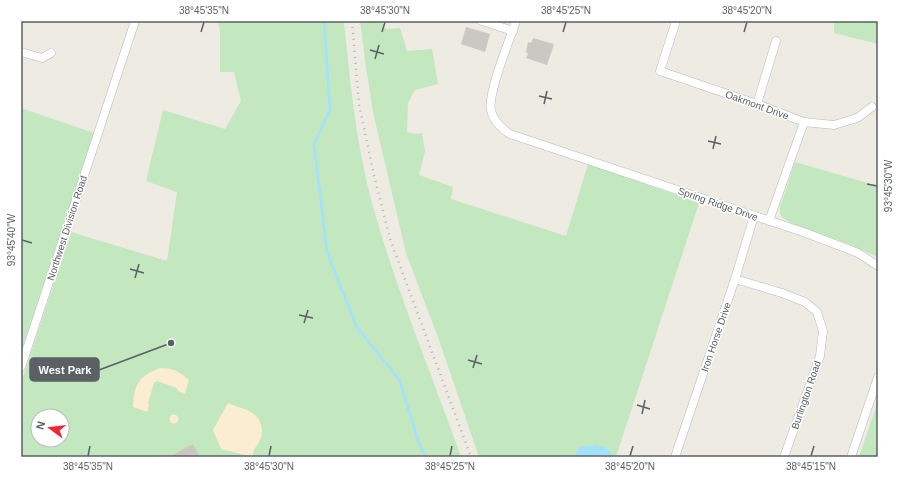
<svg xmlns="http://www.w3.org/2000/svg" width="899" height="478" font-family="Helvetica,sans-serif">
  <rect width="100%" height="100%" fill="#eeebe3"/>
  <g fill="#c3e7bf" fill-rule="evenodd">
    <path d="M217,21H344C350,82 356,144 372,203C396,290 431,372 461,457H21V383L71,232L167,261L177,192L146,181L163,110L225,129L241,101L234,72H220V29ZM38,416H62V440H38Z"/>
    <path d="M360,21H381L386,29L400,28L407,51L432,49L438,84L415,90L408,103L407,132L415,134L422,133L425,151L419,175L453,187L451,199L566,236L588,164L699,203L616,457H612C610,448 597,443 588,446C584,447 579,450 576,452V457H479L439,340L406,253L373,112L365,60Z"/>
    <polygon points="834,21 878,21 878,44 834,33"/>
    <polygon points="21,108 94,133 21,352"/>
    <polygon points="795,162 878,186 878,257 846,243 791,223 784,219 780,214 780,207"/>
    <polygon points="878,401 878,457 859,457"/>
  </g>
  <g fill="#fbedd1">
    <path d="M160,368C173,368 180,372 189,380L185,394L178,391L177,388L157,381L154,383L148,403L149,406L147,412L133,407C134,384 139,376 160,368Z"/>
    <path d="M228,403C240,409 257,409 261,425C262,430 263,435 260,440C257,447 252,449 253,457L221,449L213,430Z"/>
    <circle cx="174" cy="419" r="4.5"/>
  </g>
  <path fill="#a2e1ff" d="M596,445C604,447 610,449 612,457H576V452L580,447Z"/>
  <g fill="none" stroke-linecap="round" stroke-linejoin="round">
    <polyline stroke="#a2e1ff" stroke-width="2.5" points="324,21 330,110 314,144 327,252 357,328 399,379 419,443 426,457"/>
  </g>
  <g fill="#cbc7c2">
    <polygon points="466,27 490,34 485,52 461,44"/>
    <polygon points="533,38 554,44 547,65 526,58 528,53 526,52 528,42 531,43"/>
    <polygon points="193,444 199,455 195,457 169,457"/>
  </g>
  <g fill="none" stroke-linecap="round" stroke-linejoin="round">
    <g stroke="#b6babe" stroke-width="9">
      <g id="minor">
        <polyline points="482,21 513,31"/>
        <path d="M516,21C510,39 487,94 491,110C493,121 501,128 510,134L806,233L858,253L878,266"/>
        <polyline points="676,21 660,71 757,104 804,122 769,221"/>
        <polyline points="21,52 42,58 51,53"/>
        <polyline points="757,104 776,41"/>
        <polyline points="804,122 834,125 857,118 872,107"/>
        <polyline points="735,279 782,293 805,302 817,312 823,331 820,356 784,457"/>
        <polyline points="21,367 135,21"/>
        <polyline points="675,457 735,279 754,216"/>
        <polyline points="851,457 878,377"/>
      </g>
    </g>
    <use href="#minor" stroke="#fff" stroke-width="8"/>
    <polyline stroke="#b2b3b4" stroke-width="2.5" stroke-dasharray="1 5" stroke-linecap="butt" points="352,21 359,104 373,171 390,239 471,457"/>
  </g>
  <path fill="none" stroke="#5b6064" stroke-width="1.5" d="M201,32L204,22M382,32L385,22M563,32L566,22M744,32L747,22M370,50L384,54M375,59L379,45M539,96L552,99M544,104L547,91M708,141L721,144M713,149L716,136M867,184L877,186M22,240L32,243M130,269L144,273M135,278L139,264M299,315L313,318M304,323L308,310M468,360L482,364M473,368L477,355M637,405L650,409M642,414L645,400M88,456L90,446M269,456L271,446M450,456L452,446M630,456L633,446M811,456L814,446"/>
  <g text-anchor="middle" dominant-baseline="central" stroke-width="3" stroke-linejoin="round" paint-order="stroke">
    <g font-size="10" fill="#5b6064" stroke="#fff">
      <text transform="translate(757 105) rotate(20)">Oakmont Drive</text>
      <text transform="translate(718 204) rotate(19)">Spring Ridge Drive</text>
      <text transform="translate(67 228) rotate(-72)">Northwest Division Road</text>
      <text transform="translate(716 337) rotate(-71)">Iron Horse Drive</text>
      <text transform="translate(806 395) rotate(-71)">Burlington Road</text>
    </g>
  </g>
  <path fill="none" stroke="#5b6064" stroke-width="1.5" d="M171 343L99 370"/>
  <circle fill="#5b6064" stroke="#fff" stroke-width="1.5" cx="171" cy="343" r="4"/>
  <rect fill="#5b6064" stroke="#5b6064" stroke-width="1.5" x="30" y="358" width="69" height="23" rx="4"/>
  <g font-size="11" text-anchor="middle" font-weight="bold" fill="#fff">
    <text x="65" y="374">West Park</text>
  </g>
  <rect width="899" height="478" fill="none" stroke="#ffffff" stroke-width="44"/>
  <g transform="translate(50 428) rotate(285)"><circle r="19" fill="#ffffff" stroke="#bdbfc1"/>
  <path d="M0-3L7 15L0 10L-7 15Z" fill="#ee2931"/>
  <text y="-6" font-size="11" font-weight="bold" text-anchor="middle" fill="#5b6064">N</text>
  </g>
  <rect x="22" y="22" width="855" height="434" fill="none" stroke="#5b6064" stroke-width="1.5"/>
  <g font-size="10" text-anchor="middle" fill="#5b6064">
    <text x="204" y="14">38°45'35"N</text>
    <text x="385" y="14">38°45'30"N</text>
    <text x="566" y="14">38°45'25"N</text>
    <text x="747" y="14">38°45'20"N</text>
    <text transform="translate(888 186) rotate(-90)" y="4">93°45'30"W</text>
    <text transform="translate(11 240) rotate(-90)" y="4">93°45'40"W</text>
    <text x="88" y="470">38°45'35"N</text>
    <text x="269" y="470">38°45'30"N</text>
    <text x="450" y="470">38°45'25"N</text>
    <text x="630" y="470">38°45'20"N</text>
    <text x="811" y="470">38°45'15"N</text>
  </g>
</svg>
